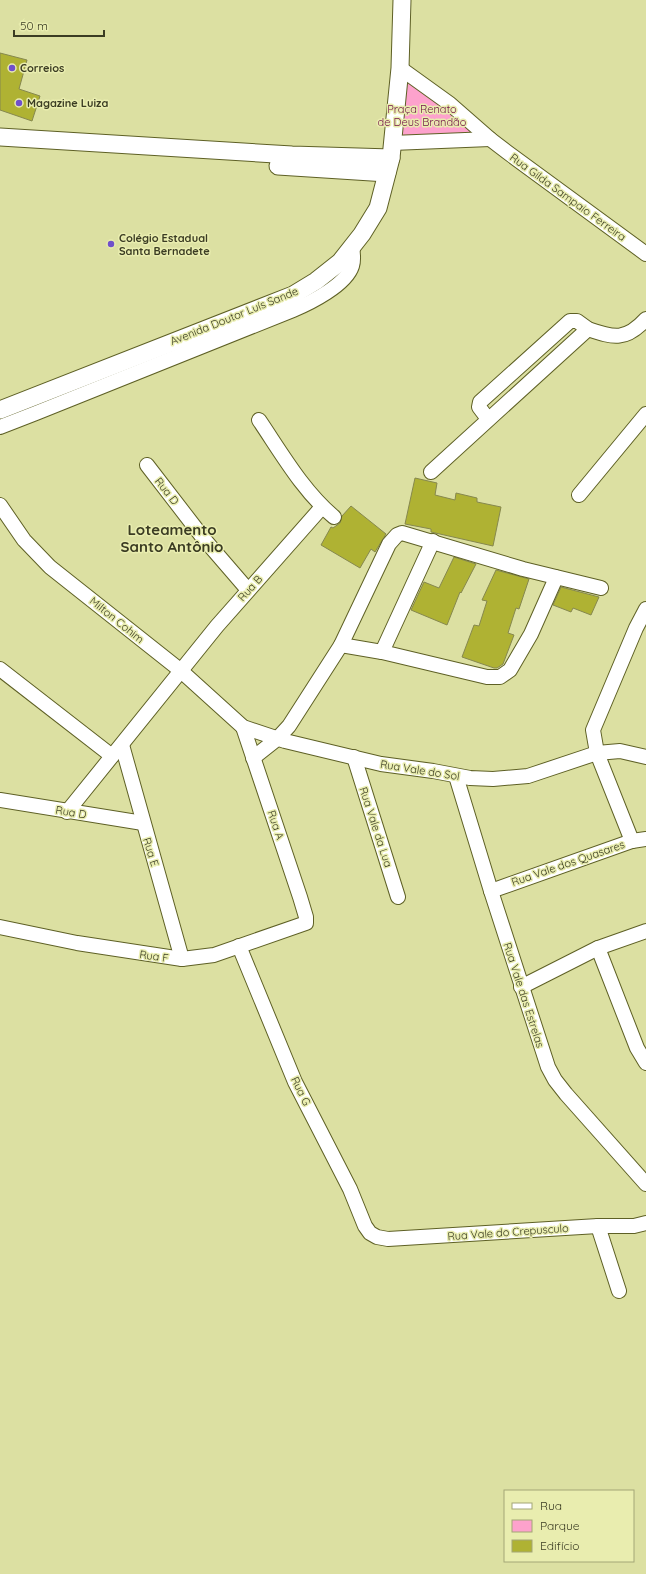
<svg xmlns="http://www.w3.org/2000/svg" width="646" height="1574" font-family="Quicksand,sans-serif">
  <rect width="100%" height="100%" fill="#dce0a2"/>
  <polygon fill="#fda2cc" points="401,70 490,139 395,143"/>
  <g fill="#afb233" stroke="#86884e">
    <polygon points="0,53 27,60 19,89 40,96 32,121 0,110"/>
    <polygon points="415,478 437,483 435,495 455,500 456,493 477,498 477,502 501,507 493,546 431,532 431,529 405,524"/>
    <polygon points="351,506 386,534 375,552 371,549 360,568 321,545 331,527 333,528 340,523 342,516"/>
    <polygon points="454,557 476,564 461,593 460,592 447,625 411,610 424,582 439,588"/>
    <polygon points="496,570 529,579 519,609 516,608 508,633 514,635 503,664 497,668 494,668 462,657 474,625 479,626 487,601 482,600"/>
    <polygon points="561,587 599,597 591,615 573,608 571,612 553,605"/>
  </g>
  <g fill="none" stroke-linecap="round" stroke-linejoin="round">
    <g stroke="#5e6025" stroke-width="16">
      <g id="minor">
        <polyline points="400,68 450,104 490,139 507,152 646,254"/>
        <polyline points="392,143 490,139"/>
        <polyline points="488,419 479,407 480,402 570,321 577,321 588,329"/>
        <path d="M259,420C282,454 303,491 334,517"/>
        <path d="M0,427L36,413L293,310C310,303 346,285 352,266C354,260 353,253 352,247"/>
        <polyline points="147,465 204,539 248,590"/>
        <path d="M431,472L588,329C614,338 626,341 646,319"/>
        <polyline points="579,495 646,414"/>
        <polyline points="0,505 24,540 50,567 180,670 243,727 285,741 381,764 433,771 470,778 493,779 528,776 597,753 620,751 646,757"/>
        <polyline points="341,645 382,652 487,677 500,677 510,670 531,634 555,580 555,577"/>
        <polyline points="382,652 433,541"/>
        <polyline points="0,669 112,756"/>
        <polyline points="122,745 182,959"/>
        <polyline points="354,757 398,897"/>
        <polyline points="253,758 277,739 289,726 341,645 389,544 397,535 402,533 523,569 601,588"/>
        <polyline points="456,776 491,891 548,1067 555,1080 566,1094 646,1184"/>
        <polyline points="0,800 143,823"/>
        <polyline points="67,812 217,626 322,507"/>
        <polyline points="632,841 597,753 593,730 636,628 646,609"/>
        <polyline points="491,891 632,841 646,839"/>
        <polyline points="0,927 77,943 182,959 214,955 306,923 306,917 300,897 243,727"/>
        <polyline points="239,946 295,1082 350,1189 365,1226 370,1233 377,1237 388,1239 598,1226 634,1226 646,1223"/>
        <polyline points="598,948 637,1048 646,1063"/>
        <polyline points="521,987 598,948 646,931"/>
        <polyline points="598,1226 619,1291"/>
      </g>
    </g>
    <g stroke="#5e6025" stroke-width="19">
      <g id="tertiary">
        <polyline points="0,137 292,155 391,158"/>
        <polyline points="278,166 387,173"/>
        <polyline points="0,410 293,295 316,281 340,262 362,234 378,208 391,158 400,68 402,0"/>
      </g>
    </g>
    <use href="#minor" stroke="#fff" stroke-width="14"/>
    <use href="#tertiary" stroke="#fff" stroke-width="17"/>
  </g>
  <g fill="#7050ca" stroke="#e9edaf" stroke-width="1.5">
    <circle cx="12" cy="68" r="4"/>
    <circle cx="19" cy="103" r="4"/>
    <circle cx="111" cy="244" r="4"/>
  </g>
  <g text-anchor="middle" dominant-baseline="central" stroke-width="3" stroke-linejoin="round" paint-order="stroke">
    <g font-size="11" font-weight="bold" fill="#3b3c23" stroke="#e9edaf" text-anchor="start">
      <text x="20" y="68">Correios</text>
      <text x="27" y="103">Magazine Luiza</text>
      <text x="119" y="238">Colégio Estadual<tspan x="119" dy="13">Santa Bernadete</tspan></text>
    </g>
    <g font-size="11" fill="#711149" stroke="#e9edaf">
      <text x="422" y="109">Praça Renato<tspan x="422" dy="13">de Deus Brandão</tspan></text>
    </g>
    <g font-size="11" fill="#3b3c23" stroke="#e9edaf">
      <text transform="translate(568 197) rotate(36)">Rua Gilda Sampaio Ferreira</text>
      <text transform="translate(234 316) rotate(-22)">Avenida Doutor Luís Sande</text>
      <text transform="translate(167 491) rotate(52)">Rua D</text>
      <text transform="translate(250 588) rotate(-48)">Rua B</text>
      <text transform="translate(117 620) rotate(39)">Milton Cohim</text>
      <text transform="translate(420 770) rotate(9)">Rua Vale do Sol</text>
      <text transform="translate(71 812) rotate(9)">Rua D</text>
      <text transform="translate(276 825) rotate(72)">Rua A</text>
      <text transform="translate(376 827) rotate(72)">Rua Vale da Lua</text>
      <text transform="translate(151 852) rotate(73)">Rua E</text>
      <text transform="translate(568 863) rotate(-19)">Rua Vale dos Quasares</text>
      <text transform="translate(154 956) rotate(8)">Rua F</text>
      <text transform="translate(524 995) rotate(72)">Rua Vale das Estrelas</text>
      <text transform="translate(301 1091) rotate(64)">Rua G</text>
      <text transform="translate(508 1232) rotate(-4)">Rua Vale do Crepusculo</text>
    </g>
    <g font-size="15" font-weight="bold" fill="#3b3c23" stroke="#e9edaf">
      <text x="172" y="529">Loteamento<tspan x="172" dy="17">Santo Antônio</tspan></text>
    </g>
  </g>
  <rect x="504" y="1490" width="130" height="72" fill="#e9edaf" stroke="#a3a677"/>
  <rect x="512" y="1503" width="20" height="6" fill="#ffffff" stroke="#a3a677"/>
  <text x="540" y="1510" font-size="12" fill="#3b3c23">Rua</text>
  <rect x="512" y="1520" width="20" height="12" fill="#fda2cc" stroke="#a3a677"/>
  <text x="540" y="1530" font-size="12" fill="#3b3c23">Parque</text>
  <rect x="512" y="1540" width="20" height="12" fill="#afb233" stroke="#a3a677"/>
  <text x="540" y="1550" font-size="12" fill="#3b3c23">Edifício</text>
  <path d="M14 30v6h90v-6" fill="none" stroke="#3b3c23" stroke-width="2"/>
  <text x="20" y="30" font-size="12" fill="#3b3c23" stroke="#e9edaf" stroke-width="3" paint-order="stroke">50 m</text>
</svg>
